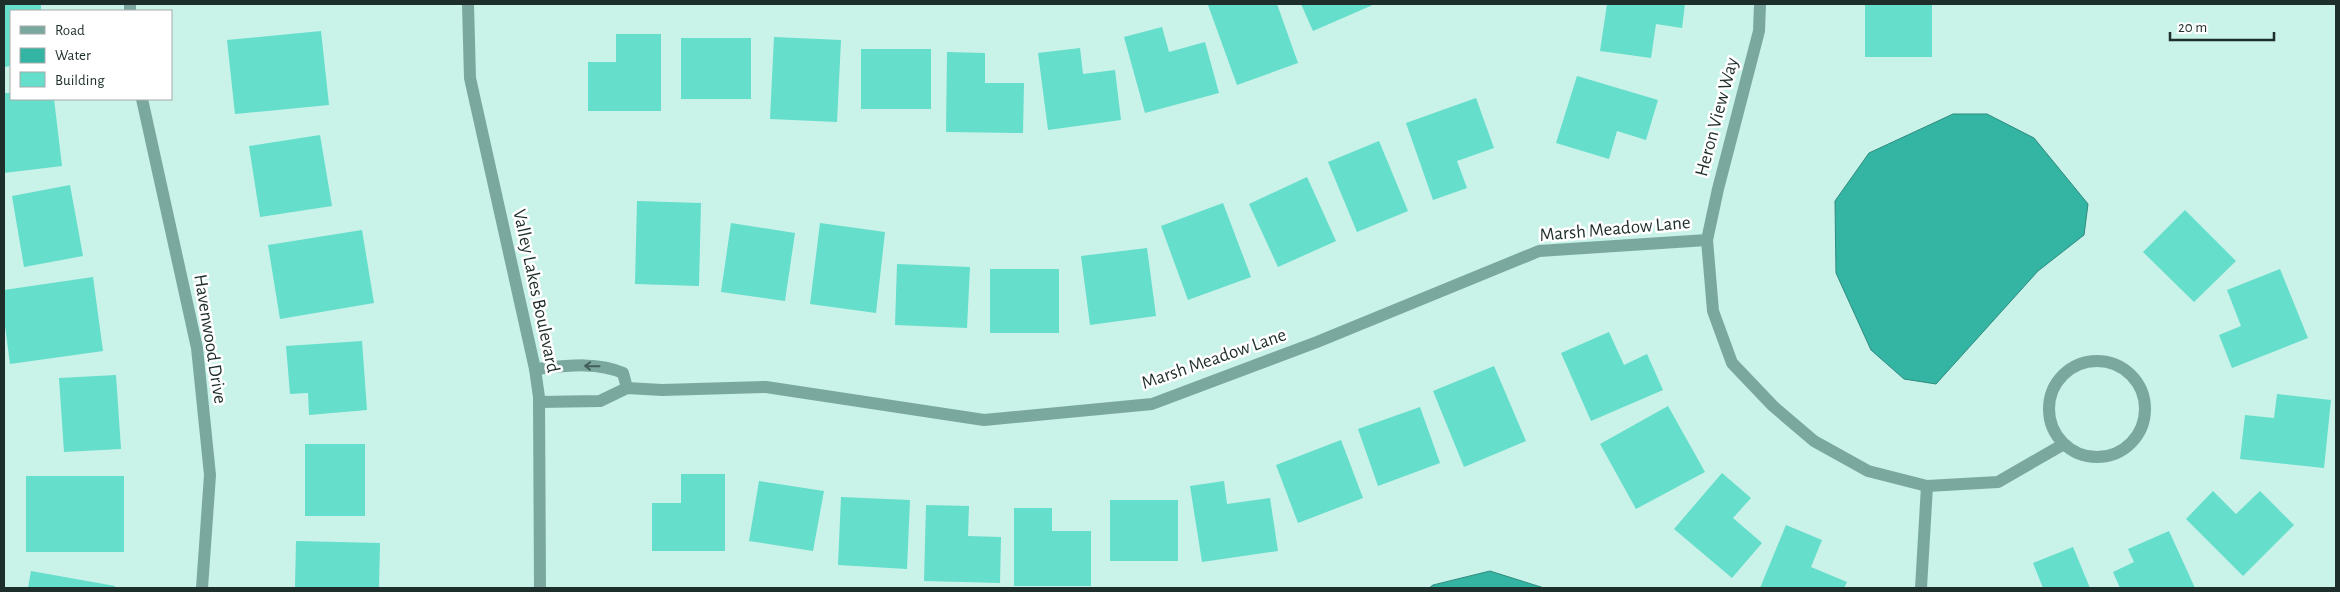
<svg xmlns="http://www.w3.org/2000/svg" width="2340" height="592" font-family="'Alegreya Sans',sans-serif">
  <rect width="100%" height="100%" fill="#c9f2e9"/>
  <g fill="#34b5a3" stroke="#2d8c7f">
    <polygon points="1953,114 1987,114 2034,138 2088,204 2084,235 2038,271 1936,384 1904,379 1871,350 1836,273 1835,201 1869,153"/>
    <polygon points="1490,571 1544,588 1429,588 1433,585"/>
  </g>
  <g fill="#65decb">
    <polygon points="4,4 41,4 41,11 11,11 11,66 4,67"/>
    <polygon points="1211,4 1277,4 1298,63 1237,85 1208,5"/>
    <polygon points="1301,4 1375,4 1313,31"/>
    <polygon points="1607,4 1685,4 1682,28 1656,24 1651,58 1600,51"/>
    <rect x="1865" y="4" width="67" height="53"/>
    <polygon points="1162,27 1169,52 1205,42 1219,93 1145,113 1124,37"/>
    <polygon points="321,31 329,105 235,114 227,40"/>
    <polygon points="616,34 661,34 661,111 588,111 588,62 616,62"/>
    <polygon points="774,37 841,40 837,122 770,119"/>
    <rect x="681" y="38" width="70" height="61"/>
    <polygon points="1080,48 1083,74 1115,70 1121,120 1048,130 1038,53"/>
    <rect x="861" y="49" width="70" height="60"/>
    <polygon points="947,52 985,53 985,83 1024,83 1023,133 946,132"/>
    <polygon points="1577,76 1658,100 1646,140 1617,131 1609,159 1556,143"/>
    <polygon points="4,93 11,93 11,99 54,99 62,166 4,173"/>
    <polygon points="1476,98 1494,148 1457,161 1467,188 1433,200 1406,123"/>
    <polygon points="320,135 332,206 260,217 249,146"/>
    <polygon points="1379,141 1408,211 1357,232 1328,162"/>
    <polygon points="1307,177 1336,241 1278,267 1249,204"/>
    <polygon points="70,185 83,256 24,267 12,196"/>
    <polygon points="637,201 701,203 699,286 635,284"/>
    <polygon points="1223,203 1251,277 1188,300 1161,226"/>
    <polygon points="2185,210 2236,261 2194,302 2143,252"/>
    <polygon points="731,223 795,233 785,301 721,292"/>
    <polygon points="820,223 885,232 876,313 810,304"/>
    <polygon points="362,230 374,303 280,319 268,245"/>
    <polygon points="1147,248 1156,316 1090,325 1081,256"/>
    <polygon points="897,264 970,267 967,328 895,325"/>
    <rect x="990" y="269" width="69" height="64"/>
    <polygon points="2280,269 2308,338 2232,368 2219,335 2241,326 2227,290"/>
    <polygon points="93,277 103,351 10,364 4,318 4,290"/>
    <polygon points="1609,332 1624,365 1647,354 1663,390 1591,421 1561,353"/>
    <polygon points="362,341 367,410 309,415 308,393 290,394 286,346"/>
    <polygon points="1494,366 1526,441 1464,467 1433,391"/>
    <polygon points="116,375 121,449 64,452 59,378"/>
    <polygon points="2277,394 2331,400 2324,468 2240,459 2245,415 2274,418"/>
    <polygon points="1668,406 1705,472 1636,509 1600,444"/>
    <polygon points="1420,407 1440,463 1378,486 1358,429"/>
    <polygon points="1341,440 1363,498 1298,523 1276,465"/>
    <rect x="305" y="444" width="60" height="72"/>
    <polygon points="1722,473 1751,498 1733,518 1762,543 1732,578 1674,529"/>
    <polygon points="681,474 725,474 725,551 652,551 652,503 681,503"/>
    <rect x="26" y="476" width="98" height="76"/>
    <polygon points="759,481 824,491 813,551 749,541"/>
    <polygon points="1224,481 1227,504 1270,498 1278,551 1202,562 1190,486"/>
    <polygon points="2213,491 2236,514 2260,491 2294,525 2243,576 2186,519"/>
    <polygon points="841,497 910,500 907,569 838,565"/>
    <rect x="1110" y="500" width="68" height="61"/>
    <polygon points="926,505 969,506 968,536 1001,537 1000,583 924,581"/>
    <polygon points="1014,508 1052,508 1052,531 1091,531 1091,586 1014,586"/>
    <polygon points="1786,525 1822,540 1811,567 1847,582 1844,588 1760,588"/>
    <polygon points="2169,531 2195,588 2120,588 2113,572 2134,562 2128,549"/>
    <polygon points="296,541 380,543 379,588 295,588"/>
    <polygon points="2073,547 2090,588 2043,588 2033,563"/>
    <polygon points="31,571 115,586 115,588 28,588"/>
  </g>
  <g fill="none" stroke-linecap="round" stroke-linejoin="round">
    <g stroke="#7aa89f" stroke-width="12">
      <polyline points="130,4 130,11"/>
      <polyline points="468,4 470,78 535,369 539,397 540,588"/>
      <polyline points="1760,4 1759,31 1718,189 1707,240 1713,311 1732,363 1773,406 1814,441 1868,471 1927,486 1998,482 2064,444"/>
      <polyline points="142,99 197,348 210,475 202,588"/>
      <circle cx="2097" cy="409" r="48"/>
      <path d="M535,369C564,366 597,361 623,373L627,388"/>
      <polyline points="539,402 600,401 627,388 662,390 766,387 984,420 1152,404 1317,342 1539,251 1707,240"/>
      <polyline points="1921,588 1927,486"/>
    </g>
  </g>
  <defs><path id="oneway-shaft" d="M-6 0H5M1.5-3L5.5 0L1.5 3" fill="none" stroke-width="1.6" stroke-linecap="round" stroke-linejoin="round" transform="scale(1.25)"/></defs>
  <use stroke="#435f59" href="#oneway-shaft" transform="translate(592 366) rotate(-179)"/>
  <g text-anchor="middle" dominant-baseline="central" stroke-width="5" stroke-linejoin="round" paint-order="stroke">
    <g font-size="19" fill="#1e2e2b" stroke="#fff">
      <text transform="translate(1717 117) rotate(-75)">Heron View Way</text>
      <text transform="translate(1615 229) rotate(-5)">Marsh Meadow Lane</text>
      <text transform="translate(536 291) rotate(78)">Valley Lakes Boulevard</text>
      <text transform="translate(210 339) rotate(81)">Havenwood Drive</text>
      <text transform="translate(1214 359) rotate(-19)">Marsh Meadow Lane</text>
    </g>
  </g>
  <rect width="2340" height="592" fill="none" stroke="#1e2e2b" stroke-width="10"/>
  <rect x="10" y="10" width="162" height="90" fill="#ffffff" stroke="#a5abaa"/>
  <rect x="20" y="26" width="25" height="8" fill="#7aa89f" stroke="#a5abaa"/>
  <text x="55" y="35" font-size="15" fill="#1e2e2b">Road</text>
  <rect x="20" y="48" width="25" height="15" fill="#34b5a3" stroke="#a5abaa"/>
  <text x="55" y="60" font-size="15" fill="#1e2e2b">Water</text>
  <rect x="20" y="72" width="25" height="15" fill="#65decb" stroke="#a5abaa"/>
  <text x="55" y="85" font-size="15" fill="#1e2e2b">Building</text>
  <path d="M2170 32v8h104v-8" fill="none" stroke="#1e2e2b" stroke-width="2.5"/>
  <text x="2178" y="32" font-size="15" fill="#1e2e2b" stroke="#ffffff" stroke-width="4" paint-order="stroke">20 m</text>
</svg>
